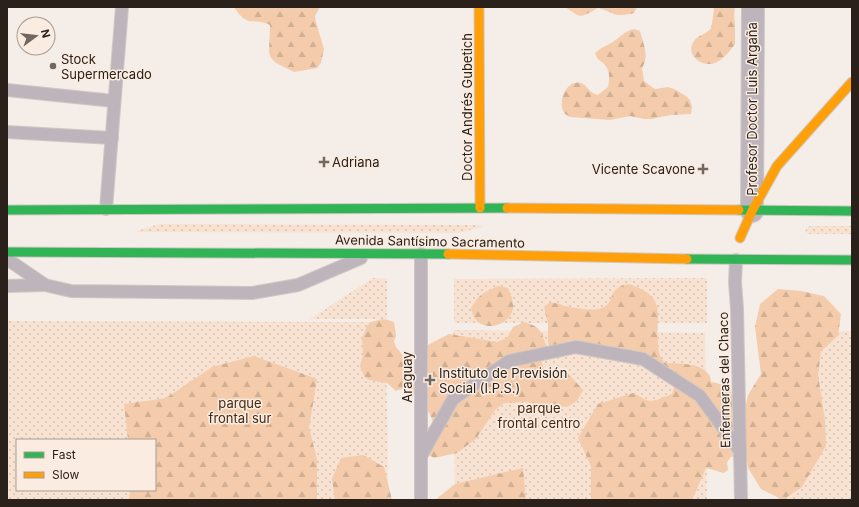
<svg xmlns="http://www.w3.org/2000/svg" width="859" height="507" font-family="Inter,sans-serif">
  <defs>
    <pattern id="green-dots" width="8" height="8" patternUnits="userSpaceOnUse"><rect width="8" height="8" fill="#f8e2d2"/><path d="M2 2h.1M6 6h.1" fill="none" stroke="#d5c2b4" stroke-width="1.8" stroke-linecap="round"/></pattern>
    <pattern id="forest-firs" width="22" height="20" patternUnits="userSpaceOnUse"><rect width="22" height="20" fill="#f4ccac"/><path d="M5 1l3.5 6h-7zM16 11l3.5 6h-7z" fill="#d1af93"/></pattern>
  </defs>
  <rect width="100%" height="100%" fill="#f5ede7"/>
  <g fill="url(#green-dots)" fill-rule="evenodd">
    <polygon points="159,224 479,225 482,227 459,233 137,232 137,231"/>
    <polygon points="809,226 852,226 852,234 809,234 805,231"/>
    <polygon points="373,278 387,279 387,319 310,319"/>
    <polygon points="707,278 707,323 454,323 454,279"/>
    <path d="M7,321L386,322L388,500H7ZM17,440H155V490H17Z"/>
    <polygon points="453,330 705,333 707,500 455,500"/>
    <polygon points="852,331 852,500 778,500 776,332"/>
  </g>
  <g fill="url(#forest-firs)">
    <path d="M234,7H320L315,16L316,22L324,49L321,63L317,68L294,72L276,63L271,58L269,52L270,25C253,17 248,29 234,7Z"/>
    <path d="M565,7H637L634,13C613,18 616,13 598,8C578,19 582,18 565,7Z"/>
    <path d="M714,7H735L734,16L735,23V44C730,51 723,60 715,63C703,68 684,55 694,41C698,35 707,34 711,28C712,26 714,10 714,7Z"/>
    <path d="M634,29L640,31C643,44 650,56 642,68L644,81L655,89L668,87L674,89L686,96L690,100L692,107L691,114L671,115L651,119H644L630,116L610,120L570,117L565,114C563,111 561,107 562,102C562,93 570,80 581,83C588,85 587,92 598,95L608,87C610,78 610,69 603,63C598,59 597,59 595,53C602,46 610,45 617,39C623,34 626,31 634,29Z"/>
    <path d="M629,284C667,297 656,311 658,344C658,351 660,358 665,363C681,364 701,362 710,376L711,382C742,387 729,400 733,422C734,426 737,429 738,434C738,441 736,449 735,456L731,457L727,462L728,470L724,473L706,468L692,500H591V466L578,438L598,404L633,393C637,394 640,397 644,399C653,404 663,397 672,394L674,388L671,383L645,366L627,359L552,349L548,344V324L544,307C546,306 547,304 549,303C554,302 560,304 565,306C576,308 592,312 602,308C617,302 605,288 629,284Z"/>
    <path d="M498,286L508,288C511,295 514,302 513,309C509,325 487,332 476,320C473,317 472,312 471,308C478,295 484,292 498,286Z"/>
    <polygon points="778,289 801,291 824,296 841,314 838,336 821,351 818,375 825,420 826,446 802,487 783,500 761,489 748,468 743,418 748,395 761,374 755,327 760,304"/>
    <polygon points="382,319 388,320 394,322 396,336 394,341 396,347 404,357 406,365 404,383 402,389 396,391 387,383 369,380 364,376 360,366 363,355 362,338 367,326 371,322"/>
    <path d="M524,322C539,326 542,331 546,346L539,355L544,369L567,372L583,390L577,401L567,407L554,406L527,402L504,403L495,410L476,439L457,453L434,458L424,452L423,430L434,424L429,412L418,411L412,388L417,377L419,353L428,345L449,334L497,342L507,338L513,327Z"/>
    <polygon points="254,356 317,379 309,428 317,459 317,500 129,500 130,490 155,490 155,440 128,440 124,404 166,398 212,367"/>
    <polygon points="363,455 384,467 392,500 335,500 332,479 341,458"/>
    <polygon points="523,468 526,500 435,500 455,484"/>
  </g>
  <g fill="none" stroke-linecap="round" stroke-linejoin="round">
    <g stroke="#d0c8c3" stroke-width="14">
      <g id="lane">
        <polyline points="7,90 114,101"/>
        <polyline points="7,132 112,138"/>
        <polyline points="106,209 122,7"/>
        <polyline points="421,254 421,500"/>
        <polyline points="7,259 45,285 71,291 252,293 298,285 361,258"/>
        <polyline points="736,260 735,282 737,309 741,500"/>
        <polyline points="7,286 45,285"/>
        <polyline points="421,456 453,399 509,361 576,347 643,359 700,396 740,451"/>
      </g>
    </g>
    <g stroke="#d0c8c3" stroke-width="24">
      <polyline id="street" points="752,211 753,7"/>
    </g>
    <g stroke="#d0c8c3" stroke-width="11">
      <g id="fast">
        <polyline points="7,210 507,208"/>
        <polyline points="739,210 852,211"/>
        <polyline points="7,252 448,254"/>
        <polyline points="687,259 852,260"/>
      </g>
    </g>
    <g stroke="#d0c8c3" stroke-width="11">
      <g id="slow">
        <polyline points="479,7 480,208"/>
        <polyline points="507,208 739,210"/>
        <polyline points="740,238 752,211 777,166 852,82"/>
        <polyline points="448,254 687,259"/>
      </g>
    </g>
    <use href="#lane" stroke="#beb5bc" stroke-width="12"/>
    <use href="#street" stroke="#beb5bc" stroke-width="22"/>
    <use href="#fast" stroke="#30b455" stroke-width="9"/>
    <use href="#slow" stroke="#ff9f0a" stroke-width="9"/>
  </g>
  <g fill="#716862" stroke="#fbece1" stroke-width="1.5">
    <circle cx="53" cy="66" r="4"/>
    <path d="M322 156h4v4h4v4h-4v4h-4v-4h-4v-4h4z"/>
    <path d="M701 163h4v4h4v4h-4v4h-4v-4h-4v-4h4z"/>
    <path d="M428 374h4v4h4v4h-4v4h-4v-4h-4v-4h4z"/>
  </g>
  <g text-anchor="middle" dominant-baseline="central" stroke-width="3" stroke-linejoin="round" paint-order="stroke">
    <g font-size="13" fill="#2a211a" stroke="#fbece1" text-anchor="start">
      <text x="61" y="59">Stock<tspan x="61" dy="15">Supermercado</tspan></text>
      <text x="332" y="162">Adriana</text>
      <text x="695" y="169" text-anchor="end">Vicente Scavone</text>
      <text x="439" y="373">Instituto de Previsión<tspan x="439" dy="15">Social (I.P.S.)</tspan></text>
    </g>
    <g font-size="13" fill="#2a211a" stroke="#fbece1">
      <text transform="translate(467 107) rotate(-90)">Doctor Andrés Gubetich</text>
      <text transform="translate(752 109) rotate(-90)">Profesor Doctor Luis Argaña</text>
      <text transform="translate(430 241) rotate(1)">Avenida Santísimo Sacramento</text>
      <text transform="translate(407 377) rotate(-90)">Araguay</text>
      <text transform="translate(724 380) rotate(-91)">Enfermeras del Chaco</text>
    </g>
    <g font-size="13" fill="#442912" stroke="#fbece1">
      <text x="240" y="403">parque<tspan x="240" dy="15">frontal sur</tspan></text>
      <text x="539" y="408">parque<tspan x="539" dy="15">frontal centro</tspan></text>
    </g>
  </g>
  <rect width="859" height="507" fill="none" stroke="#2a211a" stroke-width="16"/>
  <rect x="16" y="439" width="140" height="52" fill="#fbece1" stroke="#a79b91"/>
  <rect x="24" y="452" width="20" height="6" fill="#30b455" stroke="#a79b91"/>
  <text x="52" y="459" font-size="12" fill="#2a211a">Fast</text>
  <rect x="24" y="472" width="20" height="6" fill="#ff9f0a" stroke="#a79b91"/>
  <text x="52" y="479" font-size="12" fill="#2a211a">Slow</text>
  <g transform="translate(36 36) rotate(75)"><circle r="19" fill="#fbece1" stroke="#a79b91"/>
  <path d="M0-3L7 15L0 10L-7 15Z" fill="#716862"/>
  <text y="-6" font-size="11" font-weight="bold" text-anchor="middle" fill="#2a211a">N</text>
  </g>
</svg>
